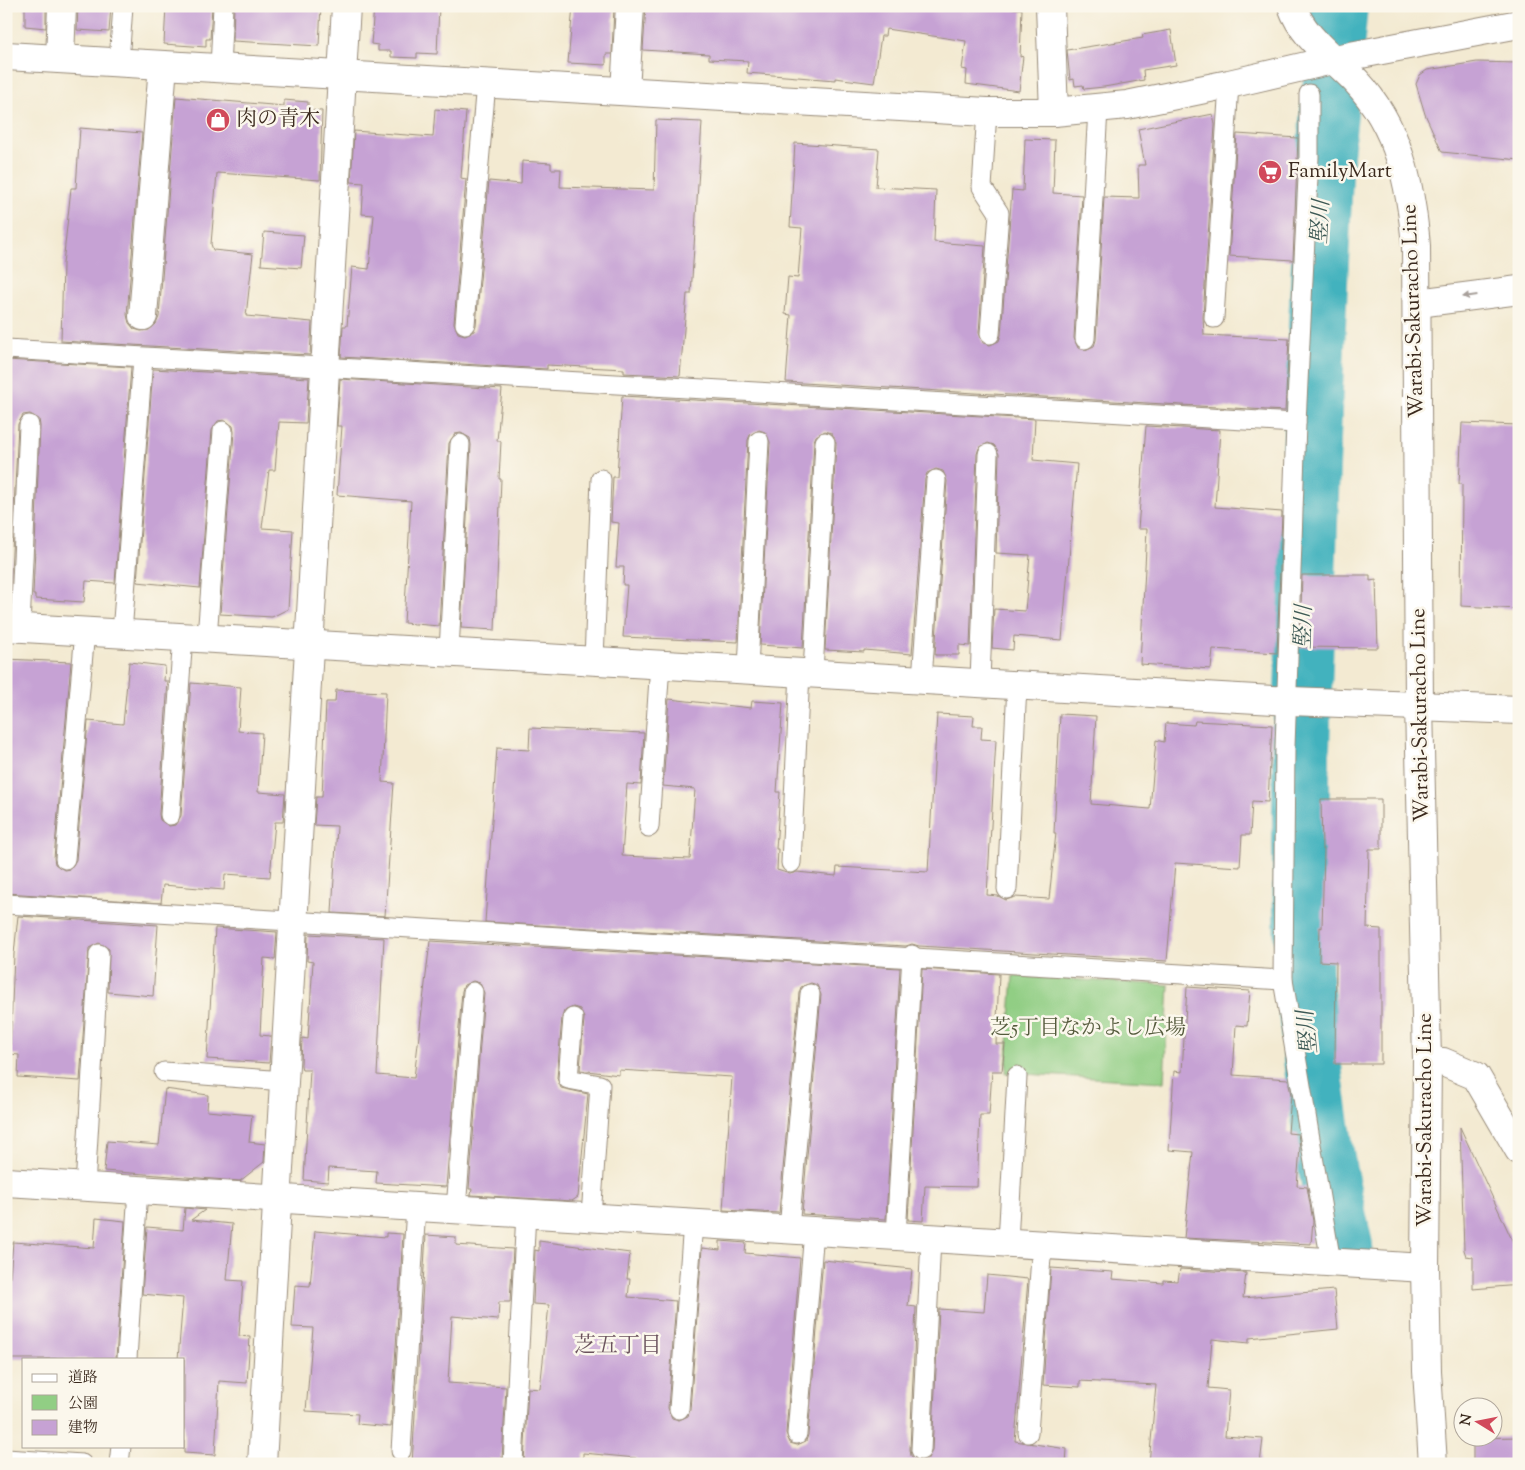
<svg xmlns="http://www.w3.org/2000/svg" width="1525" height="1470" font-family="'Sorts Mill Goudy','Noto Serif JP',serif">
  <rect width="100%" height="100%" fill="#fbf7ec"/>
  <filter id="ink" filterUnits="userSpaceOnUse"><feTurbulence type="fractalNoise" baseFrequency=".02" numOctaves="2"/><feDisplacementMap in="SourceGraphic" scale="10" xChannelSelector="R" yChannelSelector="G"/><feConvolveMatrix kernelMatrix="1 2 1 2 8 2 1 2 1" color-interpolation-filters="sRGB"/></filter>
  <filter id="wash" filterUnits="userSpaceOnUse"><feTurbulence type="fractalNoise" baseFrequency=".0096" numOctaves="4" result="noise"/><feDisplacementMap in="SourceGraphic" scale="20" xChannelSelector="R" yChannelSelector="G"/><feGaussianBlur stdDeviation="1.12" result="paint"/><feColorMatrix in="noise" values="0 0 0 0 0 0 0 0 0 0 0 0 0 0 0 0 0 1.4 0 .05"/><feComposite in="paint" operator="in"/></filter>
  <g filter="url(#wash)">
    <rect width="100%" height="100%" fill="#f3ead2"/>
    <polygon fill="#91ce84" stroke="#667c51" points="1013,976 1169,985 1164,1082 1006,1073"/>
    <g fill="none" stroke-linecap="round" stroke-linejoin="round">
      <polyline stroke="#43b2be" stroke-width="58" points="1339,6 1325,155 1313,411 1301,748 1301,871 1304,984 1315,1084 1328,1172 1344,1246"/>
    </g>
    <g id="blocks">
      <g fill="#c6a2d4">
        <polygon points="25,6 46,6 46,28 25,26"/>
        <polygon points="78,6 111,6 109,32 77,30"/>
        <polygon points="166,6 212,6 210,39 206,39 206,47 164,44"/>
        <polygon points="234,6 321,6 319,46 233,41"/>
        <polygon points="374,6 439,6 437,54 417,53 417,58 391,57 391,51 378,51 378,45 371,44"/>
        <polygon points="573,6 614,6 612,54 606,54 606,65 568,63"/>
        <polygon points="646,6 947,6 1022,9 1020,57 1023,56 1019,91 966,84 967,70 962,69 966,41 886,29 885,36 881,36 874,83 835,78 835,80 747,73 748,61 709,59 709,54 643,50"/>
        <polygon points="1171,30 1176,65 1143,70 1144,80 1104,87 1084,89 1083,85 1075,86 1074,79 1070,80 1067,50 1143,38 1142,35"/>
        <polygon points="1477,62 1519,63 1519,160 1442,152 1425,114 1416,84 1420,75 1427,70"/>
        <polygon points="176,97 284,106 284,100 308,102 308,110 322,111 320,180 217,173 211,244 213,250 253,254 246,316 312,322 310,355 61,341 63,264 71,188 76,188 80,128 142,133 127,315 129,323 134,329 141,331 149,330 156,324 159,317"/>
        <polygon points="435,109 466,112 461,178 466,179 454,323 458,333 465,335 474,331 476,325 489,181 521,184 522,161 551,163 551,169 561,169 560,187 654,190 656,120 702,122 691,294 687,294 680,376 624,373 624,369 547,365 547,369 341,357 343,326 347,326 352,267 369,269 374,215 362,214 364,183 351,182 354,131 433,137"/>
        <polygon points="1213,114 1215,125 1203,317 1204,335 1289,339 1285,411 786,382 791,315 785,314 788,277 798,278 802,228 790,227 795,143 879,149 876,187 936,190 934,242 985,246 979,333 983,343 990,345 999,341 1001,335 1012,190 1023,191 1025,139 1055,140 1053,193 1082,195 1074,338 1078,348 1085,350 1094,346 1096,340 1104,197 1139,198 1138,165 1145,165 1138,129"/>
        <polygon points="1237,134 1298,138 1293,260 1229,256"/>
        <polygon points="264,232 304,235 301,268 261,265"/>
        <polygon points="6,360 131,367 115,583 86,581 84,602 35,599 35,595 33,595 40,426 39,419 30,414 23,415 18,424 10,594 6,594"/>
        <polygon points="153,369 309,378 306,423 279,422 275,470 269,470 262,528 293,530 288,609 272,617 220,614 234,432 233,426 224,420 218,421 212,430 200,588 137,582"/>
        <polygon points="340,379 502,389 497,441 501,441 499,479 501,479 495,630 461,628 471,445 470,438 461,433 455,434 449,443 439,626 404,623 411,501 337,495 342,426 337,426"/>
        <polygon points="622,396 1035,419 1033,460 1077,464 1062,640 1014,636 1013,650 992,648 994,609 1025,611 1030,555 996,553 999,454 994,445 988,443 979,448 977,454 970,646 959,645 959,655 935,655 947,481 943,471 936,469 927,473 925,479 912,654 864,650 864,652 825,650 836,443 832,433 825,431 816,436 814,441 803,648 760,645 770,442 765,432 759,430 750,435 748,440 738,642 623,637 627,585 623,585 624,567 616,567 619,523 611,522 613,477 617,477"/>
        <polygon points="1462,423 1519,425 1519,609 1461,606 1462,488 1462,484 1459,484"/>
        <polygon points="1146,426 1220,430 1215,507 1282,512 1277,653 1213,649 1211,669 1140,664 1147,529 1138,529"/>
        <polygon points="1302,575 1370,575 1370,581 1376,580 1378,648 1300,647"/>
        <polygon points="6,659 71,662 54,858 55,864 64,870 70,869 76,860 88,721 123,724 129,662 165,666 164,681 168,681 159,814 160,820 169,826 175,825 181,816 191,683 241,687 238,731 262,733 258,792 285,794 283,822 275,822 270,877 225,874 224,890 163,885 161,903 6,893"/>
        <polygon points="336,690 386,692 382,782 394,783 385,916 332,913 337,826 314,825 316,797 322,797 326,702 335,702"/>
        <polygon points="669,699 751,708 752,701 783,703 777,792 780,792 776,849 778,849 777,870 790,874 797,872 836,876 837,867 928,872 937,714 974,716 973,726 982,726 981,739 996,740 987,895 998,896 1006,900 1015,897 1049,899 1056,833 1054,833 1060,714 1096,716 1091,804 1150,809 1156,740 1164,742 1166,723 1194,725 1195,721 1272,725 1268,802 1252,801 1250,835 1242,835 1240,867 1175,863 1167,961 919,946 912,944 906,946 485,922 497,748 529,750 530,728 644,733 641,785 627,784 622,856 690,859 695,789 663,786"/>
        <polygon points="1321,799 1381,799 1381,849 1369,849 1367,928 1381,929 1381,1064 1335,1064 1336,962 1319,961 1320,927 1322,928 1324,849 1322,849"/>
        <polygon points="18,916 158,925 153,996 108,992 109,949 99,943 89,948 80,1081 18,1077 19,1055 10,1054 14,954"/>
        <polygon points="215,928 277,932 275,959 264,958 260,1035 271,1036 269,1063 207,1059"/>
        <polygon points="308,934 384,938 377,1075 414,1078 430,941 900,968 886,1219 802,1214 821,995 817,985 811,983 801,987 799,993 779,1213 723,1210 732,1077 619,1070 619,1075 580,1070 584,1018 580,1009 573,1007 564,1011 562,1017 557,1078 561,1088 588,1094 578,1197 572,1201 471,1195 472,1189 469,1189 484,993 480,983 473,981 464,985 462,991 446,1187 376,1183 377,1171 329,1168 328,1182 304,1180 310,1070 302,1070 301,1065 302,1038 308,1039 313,962 307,961"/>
        <polygon points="922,969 999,974 996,1044 1005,1044 1002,1071 992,1071 989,1115 980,1115 977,1187 925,1186 923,1221 908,1220"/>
        <polygon points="1187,987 1250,991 1247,1026 1236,1025 1233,1075 1288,1079 1291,1095 1288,1133 1298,1134 1300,1147 1297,1186 1307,1187 1313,1221 1311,1244 1184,1238 1193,1152 1169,1150 1174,1071 1182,1072"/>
        <polygon points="165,1089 208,1095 207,1111 252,1115 249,1142 265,1144 264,1162 240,1181 104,1171 107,1141 159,1145"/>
        <polygon points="1460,1127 1519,1255 1519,1285 1473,1289 1473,1257 1466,1256 1464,1250"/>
        <polygon points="185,1208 205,1210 191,1220 232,1224 227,1280 243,1281 239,1336 250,1337 247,1383 219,1381 215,1455 184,1453 184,1359 178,1359 183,1298 142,1294 147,1227 183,1230"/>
        <polygon points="96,1218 125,1221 116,1359 6,1359 6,1288 9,1288 13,1242 94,1248"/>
        <polygon points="315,1231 386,1237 386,1233 403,1234 391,1427 357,1424 358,1414 306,1411 313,1328 292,1327 295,1285 310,1286"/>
        <polygon points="426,1235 456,1237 456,1245 513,1249 510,1302 499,1302 498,1320 452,1316 448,1383 506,1387 502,1460 489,1459 489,1464 412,1464"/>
        <polygon points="539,1241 630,1253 627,1279 630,1279 628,1297 676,1301 668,1408 672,1418 679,1420 688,1416 690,1410 702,1248 720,1250 720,1241 746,1243 745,1253 800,1258 786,1433 790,1443 797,1445 806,1441 808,1435 823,1260 912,1269 908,1306 916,1307 910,1449 911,1456 920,1461 927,1460 932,1451 939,1309 984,1312 987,1275 1028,1279 1015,1441 1067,1449 1066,1464 636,1464 636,1458 583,1453 583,1464 524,1463 528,1388 540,1389 549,1305 533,1304 535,1250 539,1251"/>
        <polygon points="1051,1268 1113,1272 1112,1279 1163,1283 1163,1280 1178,1281 1180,1269 1246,1273 1243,1298 1334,1290 1338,1329 1249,1338 1249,1343 1212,1339 1208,1388 1229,1390 1225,1436 1263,1439 1260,1464 1149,1464 1156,1385 1080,1381 1080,1387 1043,1385"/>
        <polygon points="1519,1437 1519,1464 1473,1464 1473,1438"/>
      </g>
    </g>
  </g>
  <g filter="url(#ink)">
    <use href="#blocks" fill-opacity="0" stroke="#978a78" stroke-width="1"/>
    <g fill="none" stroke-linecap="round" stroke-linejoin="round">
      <g stroke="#978a78" stroke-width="21">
        <g id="service">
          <polyline points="119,62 123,6"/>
          <polyline points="220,68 223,6"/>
          <polyline points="1309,94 1309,157 1296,423 1285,747 1283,980 1331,1262"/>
          <polyline points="987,112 982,187 999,213 990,334"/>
          <polyline points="1214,318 1229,84"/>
          <polyline points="465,324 486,83"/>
          <polyline points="1085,339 1098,109"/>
          <polyline points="6,349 1296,423"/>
          <polyline points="20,627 29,425"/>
          <polyline points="122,633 143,358"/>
          <polyline points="207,637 223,431"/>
          <polyline points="449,651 460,444"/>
          <polyline points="594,660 601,479"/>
          <polyline points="748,669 759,441"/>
          <polyline points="813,673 825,442"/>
          <polyline points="922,679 936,480"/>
          <polyline points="980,682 988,454"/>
          <polyline points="170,815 183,636"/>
          <polyline points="649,827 660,664"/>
          <polyline points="65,859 85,631"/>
          <polyline points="791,863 800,672"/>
          <polyline points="1007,889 1017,685"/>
          <path d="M6,904C432,932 857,952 1283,980"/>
          <polyline points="573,1018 568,1079 600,1085 591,1217"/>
          <polyline points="164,1072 284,1081"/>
          <polyline points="85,1187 99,954"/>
          <polyline points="456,1209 473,992"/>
          <polyline points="789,1229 810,994"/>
          <polyline points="896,1236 912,955"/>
          <polyline points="1008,1242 1017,1076"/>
          <polyline points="127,1359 138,1190"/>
          <polyline points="679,1409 693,1223"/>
          <polyline points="1028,1433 1042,1244"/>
          <polyline points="797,1434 814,1231"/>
          <polyline points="921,1450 931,1238"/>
          <polyline points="401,1451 416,1207"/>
          <polyline points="6,1459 82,1464"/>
          <polyline points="119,1464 121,1446"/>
          <polyline points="513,1464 526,1213"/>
        </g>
      </g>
      <g stroke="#978a78" stroke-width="30">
        <g id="minor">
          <polyline points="1050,6 1054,112"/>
          <polyline points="60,59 62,6"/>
          <polyline points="625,91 630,6"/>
          <polyline points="1418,303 1519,290"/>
          <polyline points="143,316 163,65"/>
          <polyline points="6,1182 1425,1268"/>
          <polyline points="262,1464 346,6"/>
        </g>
      </g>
      <g stroke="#978a78" stroke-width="30">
        <g id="tertiary">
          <polyline points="6,56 987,112 1054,112 1127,105 1229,84 1345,57 1519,24"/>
          <polyline points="6,627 1290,701 1519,710"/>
          <polyline points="1427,1061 1443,1062 1476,1076 1519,1150"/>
        </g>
      </g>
      <g stroke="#978a78" stroke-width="30">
        <path id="secondary" d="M1292,6C1303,38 1333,57 1356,81C1399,127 1411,186 1416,246L1419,705L1427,1061L1425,1268L1427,1371L1433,1464"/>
      </g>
      <use href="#service" stroke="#fff" stroke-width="19"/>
      <use href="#minor" stroke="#fff" stroke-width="28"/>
      <use href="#tertiary" stroke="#fff" stroke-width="28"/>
      <use href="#secondary" stroke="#fff" stroke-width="28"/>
    </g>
    <defs><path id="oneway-solid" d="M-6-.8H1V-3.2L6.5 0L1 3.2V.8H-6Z" transform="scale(1.25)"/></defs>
    <use fill="#a79f9a" href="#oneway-solid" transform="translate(1470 296) rotate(173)"/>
  </g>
  <defs>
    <g id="shop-disc" transform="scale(1.25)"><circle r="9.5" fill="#d1495b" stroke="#fbf7ec"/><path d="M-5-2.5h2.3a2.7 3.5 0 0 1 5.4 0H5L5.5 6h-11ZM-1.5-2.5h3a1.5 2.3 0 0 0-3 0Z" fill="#fff"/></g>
    <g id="supermarket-disc" transform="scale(1.25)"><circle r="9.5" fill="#d1495b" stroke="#fbf7ec"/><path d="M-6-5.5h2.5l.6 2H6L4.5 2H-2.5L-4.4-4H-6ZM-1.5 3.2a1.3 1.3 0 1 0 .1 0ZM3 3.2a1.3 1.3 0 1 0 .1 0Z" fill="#fff"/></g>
  </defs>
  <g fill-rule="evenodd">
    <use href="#shop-disc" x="218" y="120"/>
    <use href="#supermarket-disc" x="1270" y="172"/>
  </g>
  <g text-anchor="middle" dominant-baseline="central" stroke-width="5" stroke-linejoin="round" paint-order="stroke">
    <g font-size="21" fill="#3b2a1e" stroke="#fbf7ec" text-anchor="start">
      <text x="236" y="120">肉の青木</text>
      <text x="1288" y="172">FamilyMart</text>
    </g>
    <g font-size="21" fill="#3b2a1e" stroke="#fbf7ec">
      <text transform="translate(1414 311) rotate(-92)">Warabi-Sakuracho Line</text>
      <text transform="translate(1421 715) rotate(-91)">Warabi-Sakuracho Line</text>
      <text transform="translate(1426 1120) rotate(-90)">Warabi-Sakuracho Line</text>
    </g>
    <g font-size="21" fill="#555b3d" stroke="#fbf7ec">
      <text x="1088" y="1029">芝5丁目なかよし広場</text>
    </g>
    <g font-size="22" font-style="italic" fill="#3e5a56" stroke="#fbf7ec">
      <text transform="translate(1322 222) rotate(-87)">竪川</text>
      <text transform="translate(1305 627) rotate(-88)">竪川</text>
      <text transform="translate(1309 1032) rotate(-96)">竪川</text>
    </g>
    <g font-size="22" fill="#6c545e" stroke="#fbf7ec">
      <text x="618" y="1347">芝五丁目</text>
    </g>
  </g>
  <rect width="1525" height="1470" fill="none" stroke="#fbf7ec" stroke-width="25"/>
  <rect x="22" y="1358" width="162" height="90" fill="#fbf7ec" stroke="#aea59a"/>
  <rect x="32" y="1374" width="25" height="8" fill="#ffffff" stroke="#aea59a"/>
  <text x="68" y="1382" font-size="15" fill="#3b2a1e">道路</text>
  <rect x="32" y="1395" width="25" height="15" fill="#91ce84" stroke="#aea59a"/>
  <text x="68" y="1408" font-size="15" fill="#3b2a1e">公園</text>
  <rect x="32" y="1420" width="25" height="15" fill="#c6a2d4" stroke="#aea59a"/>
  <text x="68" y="1432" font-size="15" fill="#3b2a1e">建物</text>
  <g transform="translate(1478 1422) rotate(280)"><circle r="24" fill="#fbf7ec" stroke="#aea59a"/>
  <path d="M0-4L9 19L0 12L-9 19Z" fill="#d1495b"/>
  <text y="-8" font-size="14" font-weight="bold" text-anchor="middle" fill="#3b2a1e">N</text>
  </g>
</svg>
